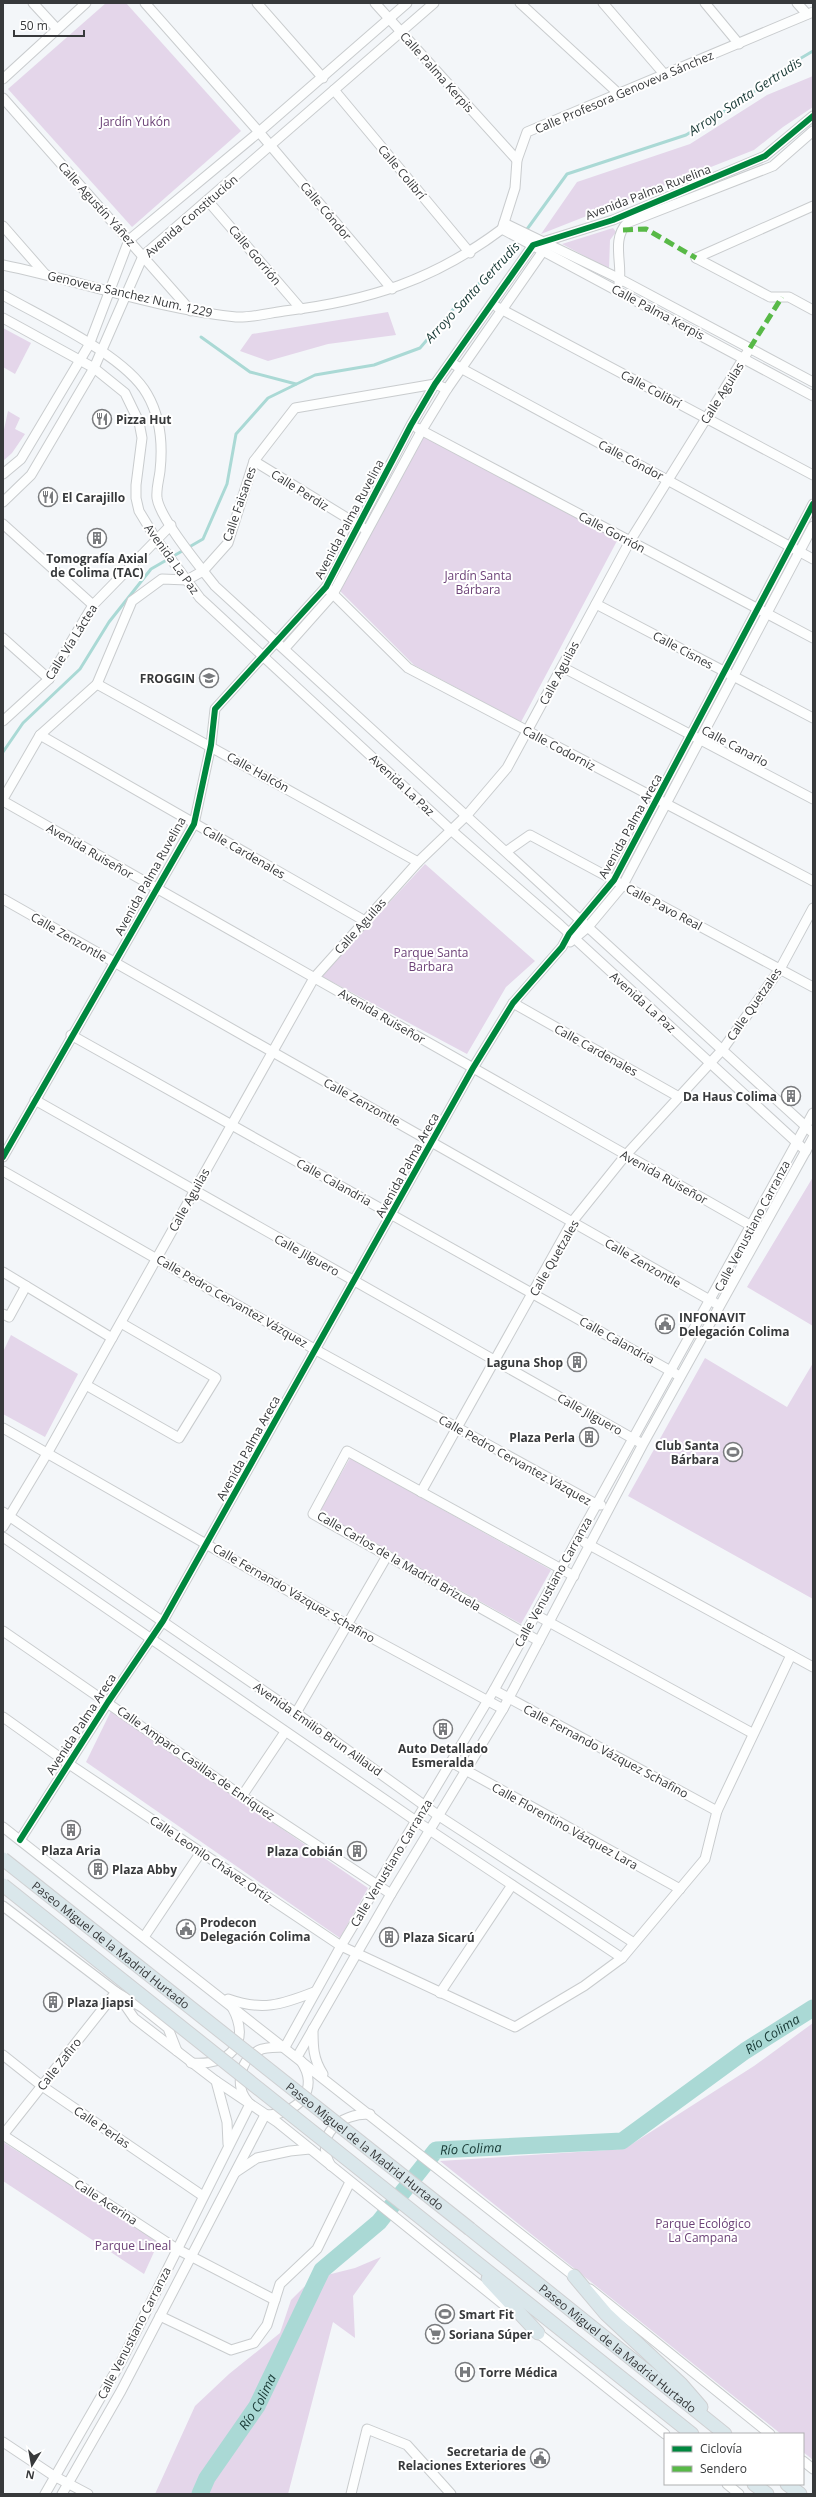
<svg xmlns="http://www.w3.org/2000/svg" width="816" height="2497" font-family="'Open Sans',sans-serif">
  <rect width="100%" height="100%" fill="#f3f6f9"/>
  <g fill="#e4d6ea">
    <polygon points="106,3 126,3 241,131 132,227 8,89"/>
    <polygon points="813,76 813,107 783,127 754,150 541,234 577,182 690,144 767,95"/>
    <polygon points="613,228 616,232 610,240 609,269 562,244"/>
    <polygon points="388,312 396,335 328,344 268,361 240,351 252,334"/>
    <polygon points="3,328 31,343 15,374 3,367"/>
    <polygon points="8,411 20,418 15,429 25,434 12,453 3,461 3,434"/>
    <polygon points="424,436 618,539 521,722 414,665 339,590"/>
    <polygon points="425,864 535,961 506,987 467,1054 321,976"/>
    <polygon points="813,1177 813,1326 747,1287"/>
    <polygon points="11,1335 78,1374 45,1437 3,1414 3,1352"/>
    <polygon points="705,1358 787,1407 813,1363 813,1599 628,1496"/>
    <polygon points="350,1458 551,1570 521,1624 319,1512"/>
    <polygon points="111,1711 368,1888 340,1938 86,1762"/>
    <polygon points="813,2023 813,2460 803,2452 803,2434 781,2434 440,2161 624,2149 754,2066"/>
    <polygon points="3,2142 159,2241 144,2274 3,2181"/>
    <polygon points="381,2257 353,2296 355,2338 333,2322 288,2494 155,2494 195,2406 229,2374 280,2333 291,2300 304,2287 327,2275 355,2268"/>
  </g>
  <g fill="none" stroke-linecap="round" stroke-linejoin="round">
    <g stroke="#aad9d5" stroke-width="3">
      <polyline points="525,232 567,174 686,135 744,99 791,64 813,51"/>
      <polyline points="201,337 250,372 296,384"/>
      <polyline points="3,752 23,723 80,669 109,622 151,569 203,539 227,484 236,434 268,398 315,375 374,365 420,348 462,299 509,256 520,240"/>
    </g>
    <path stroke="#aad9d5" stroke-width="17" id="s1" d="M200,2494L207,2478L257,2406L322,2270L379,2222L436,2150L622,2141L745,2051L813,2008"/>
    <g stroke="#c9ccce" stroke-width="11">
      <g id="minor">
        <polyline points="33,3 57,29"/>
        <polyline points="145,3 259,132 392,289"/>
        <polyline points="257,3 323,78"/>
        <polyline points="375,3 517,160"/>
        <polyline points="520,3 619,94"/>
        <polyline points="603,3 665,75"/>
        <polyline points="705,3 739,44"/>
        <polyline points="797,3 807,14"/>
        <polyline points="3,79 86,3"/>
        <polyline points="334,90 470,253"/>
        <polyline points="3,98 191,311"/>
        <polyline points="208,201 301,309"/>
        <polyline points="504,223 620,279 813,382"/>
        <polyline points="3,226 45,274"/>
        <polyline points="502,229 515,188 517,160 527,132 813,12"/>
        <polyline points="502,229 813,396"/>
        <polyline points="696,258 770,297 789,297 813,310"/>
        <polyline points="696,258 813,206"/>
        <path d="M3,265C81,281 157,309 236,317C251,318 269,313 284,311C369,301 434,280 502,229"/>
        <path d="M619,283C623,264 611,240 627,223L773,166L813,131"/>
        <path d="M3,295C43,318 125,355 147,394C161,418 163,444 160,471C159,480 156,488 157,498C160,519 201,568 215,586L813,1133"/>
        <polyline points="497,307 813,475"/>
        <polyline points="3,318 94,368 125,393 139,422 142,438 136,485 136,498 139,511 156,539 200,598 451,830 560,925 806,1151"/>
        <polyline points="455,365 813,559"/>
        <polyline points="417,428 813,638"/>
        <polyline points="254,461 365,529"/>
        <polyline points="3,474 21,459 89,345 129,240 259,132 407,3"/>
        <polyline points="3,502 31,475 94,368 143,256 434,3"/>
        <polyline points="3,524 93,605"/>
        <polyline points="326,587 408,668 813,881"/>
        <polyline points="596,604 813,718"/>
        <polyline points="3,638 49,679"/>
        <polyline points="285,648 333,594 422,430 447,389 543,251"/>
        <polyline points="562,667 813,799"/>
        <polyline points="97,684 418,862"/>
        <polyline points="3,721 49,679 93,605 171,525"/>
        <polyline points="40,735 365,921"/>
        <polyline points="3,799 40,735 97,684 132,601 162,579 187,580 203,571 228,543 254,461 295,408 435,384 447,389"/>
        <polyline points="3,801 755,1228"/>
        <polyline points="507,851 530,835 813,987"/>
        <polyline points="3,899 715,1303"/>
        <polyline points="570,942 588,927 623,885 813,526"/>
        <polyline points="513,1003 679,1097"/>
        <polyline points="71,1035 676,1374"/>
        <polyline points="35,1100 639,1442"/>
        <polyline points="3,1157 194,824 211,745 215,709 326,587 411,425 435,384 533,245 613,220 765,156 813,116"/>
        <polyline points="3,1171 316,1350 596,1504 601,1505"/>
        <polyline points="3,1272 112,1338"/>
        <polyline points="3,1314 9,1317 26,1286"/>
        <polyline points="86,1385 179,1438 216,1378 121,1323"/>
        <polyline points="3,1428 346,1624 503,1709"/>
        <polyline points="421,1492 572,1222 625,1156 723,1049 780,969 813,908"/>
        <polyline points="3,1512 296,1713 439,1816 634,1943"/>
        <polyline points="3,1527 48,1452 314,978 418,862 467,815 507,768 630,541 750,348"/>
        <polyline points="3,1537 416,1821 622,1958"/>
        <polyline points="584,1542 813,1667"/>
        <polyline points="536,1615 752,1733"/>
        <polyline points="3,1631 242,1796 391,1894"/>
        <polyline points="539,1641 313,1514 347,1451 574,1576"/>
        <polyline points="494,1690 717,1811"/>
        <polyline points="296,1713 387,1556"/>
        <polyline points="3,1717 69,1764 341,1946 515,2027 584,1986 622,1958 705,1859 717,1811 791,1655"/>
        <polyline points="451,1762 680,1889"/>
        <polyline points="242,1796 285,1732"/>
        <polyline points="3,1827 579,2280"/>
        <polyline points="20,1840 108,1702 163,1621 473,1068 513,1003 562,947 569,934 614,880 813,504"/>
        <polyline points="3,1906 116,1992 134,2018 216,2081 277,2122 509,2309"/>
        <polyline points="144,1937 201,1852"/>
        <polyline points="440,1993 512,1885"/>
        <path d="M228,1999C262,2011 281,2005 314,1992"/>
        <path d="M313,2029C313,2046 313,2059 323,2074"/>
        <polyline points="285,2047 341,1946 494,1690 813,1113"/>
        <polyline points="3,2055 42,2086 203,2196"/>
        <polyline points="297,2057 391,1894 503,1709 643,1444 813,1138"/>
        <path d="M191,2063C229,2066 252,2044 232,2007"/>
        <polyline points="216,2081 227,2122 228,2144"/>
        <path d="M248,2102C233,2085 241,2056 262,2049C270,2047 277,2047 285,2047"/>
        <path d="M265,2115C296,2115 321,2091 301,2061"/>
        <polyline points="3,2135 177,2249 275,2300"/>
        <polyline points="3,2135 116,1992 143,2008 168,2028 177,2051"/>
        <path d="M331,2166C313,2135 341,2113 370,2114"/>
        <polyline points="236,2172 257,2158 290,2151 310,2149"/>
        <polyline points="590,2289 770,2434"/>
        <polyline points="160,2316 231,2350 254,2343 267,2325 280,2284 317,2249 350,2182"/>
        <polyline points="533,2329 665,2434"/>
        <polyline points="3,2442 54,2476 88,2494"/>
        <polyline points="803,2461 813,2469"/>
        <polyline points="727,2484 739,2494"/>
        <polyline points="45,2494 121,2362 250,2104"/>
        <polyline points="62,2494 121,2391 265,2115"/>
        <polyline points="351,2494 367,2429 407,2445 451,2494"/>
      </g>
    </g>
    <g stroke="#cfd0d2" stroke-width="15">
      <g id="highway">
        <path id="s2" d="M470,2229L725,2434"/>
        <polyline points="456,2246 692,2434"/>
        <polyline points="574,2276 606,2314 681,2384 701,2407"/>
        <polyline points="488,2279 538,2333"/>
        <polyline points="754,2484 767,2494"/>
        <polyline points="787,2484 800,2494"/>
      </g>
    </g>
    <use href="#minor" stroke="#fdfefe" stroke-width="9"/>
    <use href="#highway" stroke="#dae7eb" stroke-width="13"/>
    <g stroke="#cfd0d2" stroke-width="15" stroke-linecap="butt">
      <g id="highway-bridge">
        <path id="s3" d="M3,1859L470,2229"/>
        <polyline points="3,1885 456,2246"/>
      </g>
    </g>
    <use href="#highway-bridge" stroke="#dae7eb" stroke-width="13"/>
    <g stroke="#58b947" stroke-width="5" stroke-dasharray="10 5" stroke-linecap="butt">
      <polyline points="623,230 646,229 696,258"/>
      <polyline points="750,348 782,297"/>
    </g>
    <g stroke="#fff" stroke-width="8">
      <g id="cycleway">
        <polyline points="3,1157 194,824 211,745 215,709 326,587 411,425 435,384 533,245 613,220 765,156 813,116"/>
        <polyline points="20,1840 108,1702 163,1621 473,1068 513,1003 562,947 569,934 614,880 813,504"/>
      </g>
    </g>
    <use href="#cycleway" stroke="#00873e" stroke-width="6"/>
  </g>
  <defs>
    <g id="restaurant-ring" transform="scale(1)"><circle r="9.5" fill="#fff" stroke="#797b7e" stroke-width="1.5"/><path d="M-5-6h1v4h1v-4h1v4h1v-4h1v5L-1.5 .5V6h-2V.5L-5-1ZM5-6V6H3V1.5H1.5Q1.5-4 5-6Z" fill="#797b7e"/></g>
    <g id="building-ring" transform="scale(1)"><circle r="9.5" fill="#fff" stroke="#797b7e" stroke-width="1.5"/><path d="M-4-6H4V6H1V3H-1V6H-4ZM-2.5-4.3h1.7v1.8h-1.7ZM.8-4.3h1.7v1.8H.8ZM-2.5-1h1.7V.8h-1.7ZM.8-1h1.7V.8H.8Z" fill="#797b7e"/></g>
    <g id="school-ring" transform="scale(1)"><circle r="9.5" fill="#fff" stroke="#797b7e" stroke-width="1.5"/><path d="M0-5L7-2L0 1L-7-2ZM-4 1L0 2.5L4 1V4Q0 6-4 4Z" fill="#797b7e"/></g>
    <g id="civic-ring" transform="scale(1)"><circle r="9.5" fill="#fff" stroke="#797b7e" stroke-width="1.5"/><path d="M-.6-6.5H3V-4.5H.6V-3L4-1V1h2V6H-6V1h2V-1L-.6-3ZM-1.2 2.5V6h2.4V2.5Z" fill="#797b7e"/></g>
    <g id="stadium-ring" transform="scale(1)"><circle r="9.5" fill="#fff" stroke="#797b7e" stroke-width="1.5"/><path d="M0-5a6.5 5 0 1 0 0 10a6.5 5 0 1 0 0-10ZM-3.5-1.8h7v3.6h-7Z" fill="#797b7e"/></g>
    <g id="supermarket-ring" transform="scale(1)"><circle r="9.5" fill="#fff" stroke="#797b7e" stroke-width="1.5"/><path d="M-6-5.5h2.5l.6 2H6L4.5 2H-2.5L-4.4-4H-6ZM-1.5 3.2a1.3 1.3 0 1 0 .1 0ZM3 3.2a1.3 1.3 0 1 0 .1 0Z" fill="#797b7e"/></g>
    <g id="hospital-ring" transform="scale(1)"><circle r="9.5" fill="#fff" stroke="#797b7e" stroke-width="1.5"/><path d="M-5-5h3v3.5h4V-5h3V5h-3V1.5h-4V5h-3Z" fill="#797b7e"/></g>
  </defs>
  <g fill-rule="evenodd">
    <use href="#restaurant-ring" x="102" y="419"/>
    <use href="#restaurant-ring" x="48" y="497"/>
    <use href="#building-ring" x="97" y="538"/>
    <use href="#school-ring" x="209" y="678"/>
    <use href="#building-ring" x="791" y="1096"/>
    <use href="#civic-ring" x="665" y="1324"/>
    <use href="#building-ring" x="577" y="1362"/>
    <use href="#building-ring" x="589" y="1437"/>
    <use href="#stadium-ring" x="733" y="1452"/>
    <use href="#building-ring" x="443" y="1729"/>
    <use href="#building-ring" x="71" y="1830"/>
    <use href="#building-ring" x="357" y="1851"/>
    <use href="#building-ring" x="98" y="1869"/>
    <use href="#civic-ring" x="186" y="1929"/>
    <use href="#building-ring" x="389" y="1937"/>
    <use href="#building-ring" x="53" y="2002"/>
    <use href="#stadium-ring" x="445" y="2314"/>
    <use href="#supermarket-ring" x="435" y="2334"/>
    <use href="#hospital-ring" x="465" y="2372"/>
    <use href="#civic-ring" x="540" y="2458"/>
  </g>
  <g text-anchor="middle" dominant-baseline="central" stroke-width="4" stroke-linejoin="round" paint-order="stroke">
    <g font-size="12" fill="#37393b" stroke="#fff">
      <text transform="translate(437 72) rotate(48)">Calle Palma Kerpis</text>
      <text transform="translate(624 92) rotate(-23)">Calle Profesora Genoveva Sánchez</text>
      <text transform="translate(402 172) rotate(50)">Calle Colibrí</text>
      <text transform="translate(648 192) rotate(-21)">Avenida Palma Ruvelina</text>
      <text transform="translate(97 204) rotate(48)">Calle Agustín Yáñez</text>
      <text transform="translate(326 211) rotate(50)">Calle Cóndor</text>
      <text transform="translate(191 216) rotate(-41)">Avenida Constitución</text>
      <text transform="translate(255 255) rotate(50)">Calle Gorrión</text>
      <text transform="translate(130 294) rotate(13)">Genoveva Sanchez Num. 1229</text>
      <text transform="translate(658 312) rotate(28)">Calle Palma Kerpis</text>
      <text transform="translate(651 389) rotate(28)">Calle Colibrí</text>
      <text transform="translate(722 393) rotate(-58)">Calle Aguilas</text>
      <text transform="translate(631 460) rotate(28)">Calle Cóndor</text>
      <text transform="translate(300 490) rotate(32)">Calle Perdiz</text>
      <text transform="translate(239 504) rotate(-71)">Calle Faisanes</text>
      <text transform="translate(349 519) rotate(-62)">Avenida Palma Ruvelina</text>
      <text transform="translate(612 532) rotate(28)">Calle Gorrión</text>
      <text transform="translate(172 559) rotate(54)">Avenida La Paz</text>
      <text transform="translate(71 642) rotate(-58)">Calle Vía Láctea</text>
      <text transform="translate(683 650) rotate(28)">Calle Cisnes</text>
      <text transform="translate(559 673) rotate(-62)">Calle Aguilas</text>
      <text transform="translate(735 746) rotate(28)">Calle Canario</text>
      <text transform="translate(559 748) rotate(28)">Calle Codorniz</text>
      <text transform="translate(258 772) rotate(29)">Calle Halcón</text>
      <text transform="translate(402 785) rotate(43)">Avenida La Paz</text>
      <text transform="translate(630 826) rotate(-61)">Avenida Palma Areca</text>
      <text transform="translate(90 851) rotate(30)">Avenida Ruiseñor</text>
      <text transform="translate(244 852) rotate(30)">Calle Cardenales</text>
      <text transform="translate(150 876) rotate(-61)">Avenida Palma Ruvelina</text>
      <text transform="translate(664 907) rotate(28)">Calle Pavo Real</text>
      <text transform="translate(360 926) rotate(-48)">Calle Aguilas</text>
      <text transform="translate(69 937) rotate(30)">Calle Zenzontle</text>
      <text transform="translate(643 1002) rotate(42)">Avenida La Paz</text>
      <text transform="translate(754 1004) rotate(-55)">Calle Quetzales</text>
      <text transform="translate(382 1016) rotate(30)">Avenida Ruiseñor</text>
      <text transform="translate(596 1050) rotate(29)">Calle Cardenales</text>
      <text transform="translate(362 1102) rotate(29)">Calle Zenzontle</text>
      <text transform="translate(407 1165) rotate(-61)">Avenida Palma Areca</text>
      <text transform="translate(664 1177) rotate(29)">Avenida Ruiseñor</text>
      <text transform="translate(334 1182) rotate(29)">Calle Calandria</text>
      <text transform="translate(189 1200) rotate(-61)">Calle Aguilas</text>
      <text transform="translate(752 1226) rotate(-62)">Calle Venustiano Carranza</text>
      <text transform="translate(307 1255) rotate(29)">Calle Jilguero</text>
      <text transform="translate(554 1258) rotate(-60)">Calle Quetzales</text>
      <text transform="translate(643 1263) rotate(30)">Calle Zenzontle</text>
      <text transform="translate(232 1301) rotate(30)">Calle Pedro Cervantez Vázquez</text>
      <text transform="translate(617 1340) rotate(29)">Calle Calandria</text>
      <text transform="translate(590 1414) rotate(29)">Calle Jilguero</text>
      <text transform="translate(248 1448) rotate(-61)">Avenida Palma Areca</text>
      <text transform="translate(515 1460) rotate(29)">Calle Pedro Cervantez Vázquez</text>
      <text transform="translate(399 1561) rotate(30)">Calle Carlos de la Madrid Brizuela</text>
      <text transform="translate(553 1582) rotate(-61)">Calle Venustiano Carranza</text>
      <text transform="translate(294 1593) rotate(30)">Calle Fernando Vázquez Schafino</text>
      <text transform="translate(81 1724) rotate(-57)">Avenida Palma Areca</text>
      <text transform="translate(318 1729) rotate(35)">Avenida Emilio Brun Aillaud</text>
      <text transform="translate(606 1751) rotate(28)">Calle Fernando Vázquez Schafino</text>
      <text transform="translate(196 1763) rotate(35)">Calle Amparo Casillas de Enríquez</text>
      <text transform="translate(565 1826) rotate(29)">Calle Florentino Vázquez Lara</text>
      <text transform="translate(211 1859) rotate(34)">Calle Leonilo Chávez Ortiz</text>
      <text transform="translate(391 1863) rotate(-59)">Calle Venustiano Carranza</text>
      <text stroke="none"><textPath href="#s3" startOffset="138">Paseo Miguel de la Madrid Hurtado</textPath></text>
      <text transform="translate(59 2064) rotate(-52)">Calle Zafiro</text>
      <text transform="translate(102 2127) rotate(34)">Calle Perlas</text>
      <text stroke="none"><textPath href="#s3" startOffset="462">Paseo Miguel de la Madrid Hurtado</textPath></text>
      <text transform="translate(106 2202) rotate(33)">Calle Acerina</text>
      <text transform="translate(134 2333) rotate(-63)">Calle Venustiano Carranza</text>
      <text stroke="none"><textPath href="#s2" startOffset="190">Paseo Miguel de la Madrid Hurtado</textPath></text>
    </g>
    <g font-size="12" fill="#6c4277" stroke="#fff">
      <text x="135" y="121">Jardín Yukón</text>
      <text x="478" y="575">Jardín Santa<tspan x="478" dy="14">Bárbara</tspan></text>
      <text x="431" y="952">Parque Santa<tspan x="431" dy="14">Barbara</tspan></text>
      <text x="703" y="2223">Parque Ecológico<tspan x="703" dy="14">La Campana</tspan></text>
      <text x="133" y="2245">Parque Lineal</text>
    </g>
    <g font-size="12" font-weight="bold" fill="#37393b" stroke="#fff" text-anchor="start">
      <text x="116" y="419">Pizza Hut</text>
      <text x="62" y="497">El Carajillo</text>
      <text x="97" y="558" text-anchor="middle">Tomografía Axial<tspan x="97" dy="14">de Colima (TAC)</tspan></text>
      <text x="195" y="678" text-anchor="end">FROGGIN</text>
      <text x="777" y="1096" text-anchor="end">Da Haus Colima</text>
      <text x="679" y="1317">INFONAVIT<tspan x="679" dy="14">Delegación Colima</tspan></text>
      <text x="563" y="1362" text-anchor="end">Laguna Shop</text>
      <text x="575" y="1437" text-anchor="end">Plaza Perla</text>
      <text x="719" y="1445" text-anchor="end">Club Santa<tspan x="719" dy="14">Bárbara</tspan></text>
      <text x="443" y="1748" text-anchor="middle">Auto Detallado<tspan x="443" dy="14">Esmeralda</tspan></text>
      <text x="71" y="1850" text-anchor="middle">Plaza Aria</text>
      <text x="343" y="1851" text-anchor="end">Plaza Cobián</text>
      <text x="112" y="1869">Plaza Abby</text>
      <text x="200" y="1922">Prodecon<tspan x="200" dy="14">Delegación Colima</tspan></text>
      <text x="403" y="1937">Plaza Sicarú</text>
      <text x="67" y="2002">Plaza Jiapsi</text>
      <text x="459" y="2314">Smart Fit</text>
      <text x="449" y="2334">Soriana Súper</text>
      <text x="479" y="2372">Torre Médica</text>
      <text x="526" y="2451" text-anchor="end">Secretaria de<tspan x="526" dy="14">Relaciones Exteriores</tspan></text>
    </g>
    <g font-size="13" font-style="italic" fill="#163733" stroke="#fff">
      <text transform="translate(745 96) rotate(-33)">Arroyo Santa Gertrudis</text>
      <text transform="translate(472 292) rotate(-47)">Arroyo Santa Gertrudis</text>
      <text stroke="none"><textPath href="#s1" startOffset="793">Río Colima</textPath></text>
      <text stroke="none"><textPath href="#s1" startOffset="457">Río Colima</textPath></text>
      <text stroke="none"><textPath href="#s1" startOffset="109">Río Colima</textPath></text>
    </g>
  </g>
  <rect width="816" height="2497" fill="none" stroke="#37393b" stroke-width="8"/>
  <rect x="664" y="2433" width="140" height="52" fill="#ffffff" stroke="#afb0b1"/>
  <rect x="672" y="2446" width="20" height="6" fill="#00873e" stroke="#afb0b1"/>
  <text x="700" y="2453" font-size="12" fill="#37393b">Ciclovía</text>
  <rect x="672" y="2466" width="20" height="6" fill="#58b947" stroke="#afb0b1"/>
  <text x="700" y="2473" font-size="12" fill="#37393b">Sendero</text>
  <g transform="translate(32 2465) rotate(191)" stroke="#ffffff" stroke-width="3" paint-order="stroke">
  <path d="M0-3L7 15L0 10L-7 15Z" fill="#37393b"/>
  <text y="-6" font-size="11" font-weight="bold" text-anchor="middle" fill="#37393b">N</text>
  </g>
  <path d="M14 30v6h70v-6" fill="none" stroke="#37393b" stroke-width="2"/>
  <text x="20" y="30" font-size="12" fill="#37393b" stroke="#ffffff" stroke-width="3" paint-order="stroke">50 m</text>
</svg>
